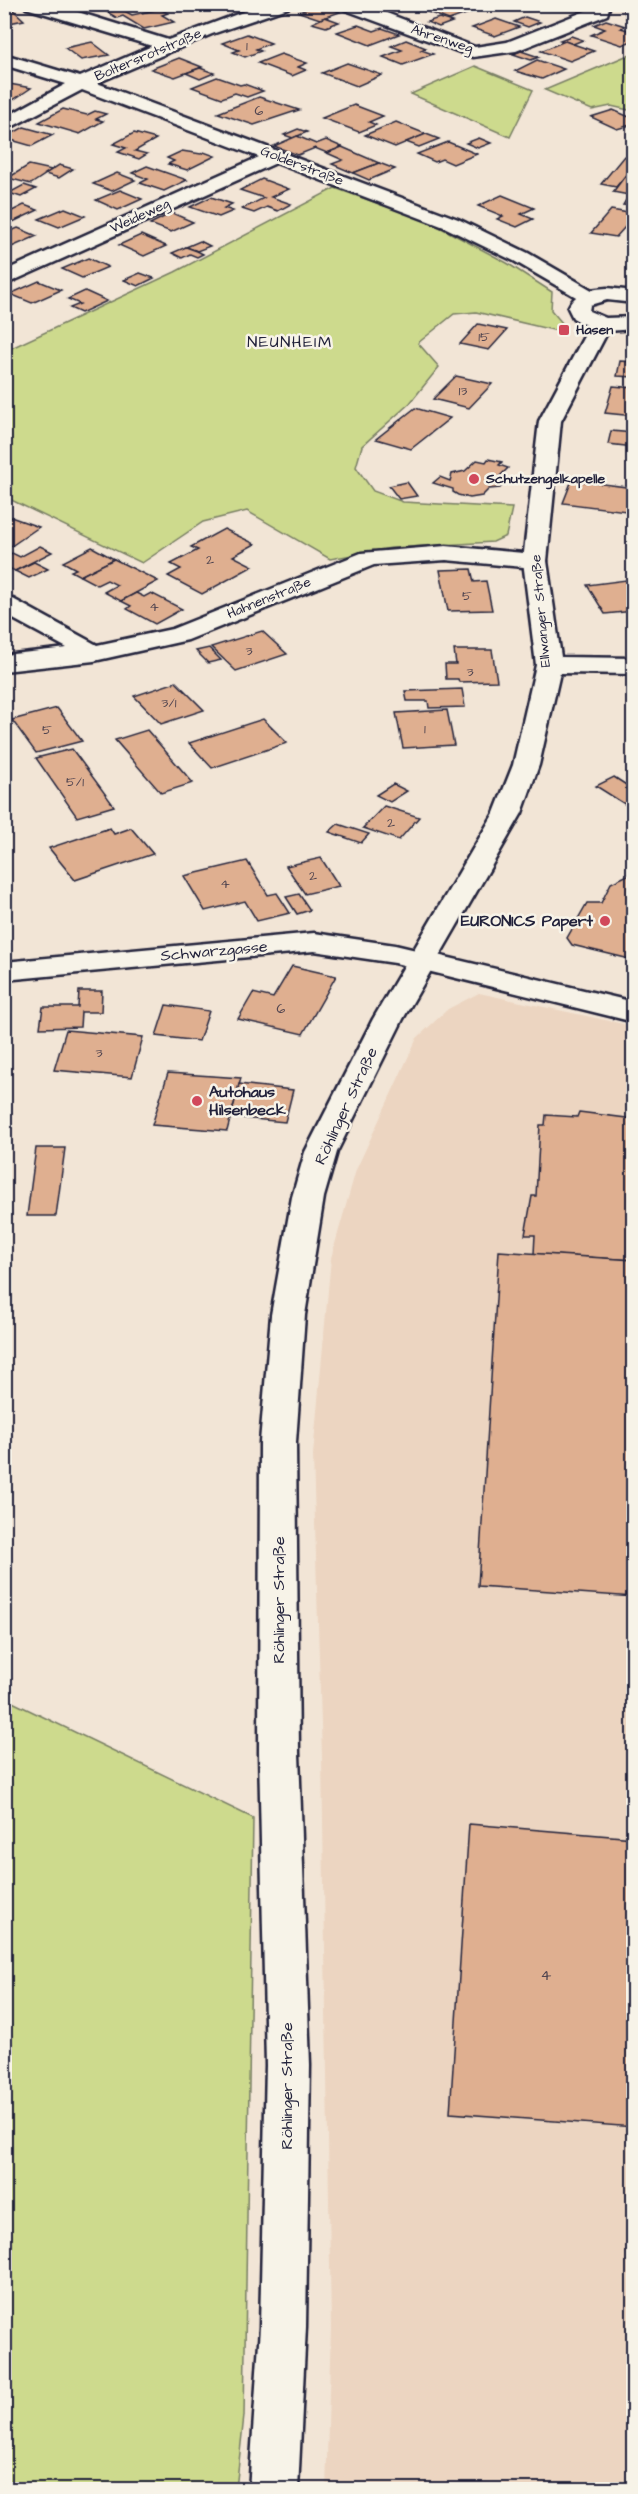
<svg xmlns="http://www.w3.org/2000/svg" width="638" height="2494" font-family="'Architects Daughter',sans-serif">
  <rect width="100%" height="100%" fill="#f2e5d6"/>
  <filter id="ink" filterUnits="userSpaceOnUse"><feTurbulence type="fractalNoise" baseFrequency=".0167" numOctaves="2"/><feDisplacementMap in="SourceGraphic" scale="12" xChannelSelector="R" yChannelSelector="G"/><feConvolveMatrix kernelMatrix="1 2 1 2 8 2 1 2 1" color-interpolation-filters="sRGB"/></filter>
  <g filter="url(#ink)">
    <polygon fill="#ecd5c1" points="479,993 633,1026 633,2489 326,2490 331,2328 322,1758 313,1455 331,1258 356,1170 417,1038 448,1009"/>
    <g fill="#cdda8d" stroke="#787e64" stroke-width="1.5">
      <polygon points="633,53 633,111 611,106 592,110 545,90"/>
      <polygon points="475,66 533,90 510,137 411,94"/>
      <polygon points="335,188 430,222 507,263 552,292 551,310 563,324 557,331 476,312 454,314 418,343 439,367 410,403 362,446 356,467 373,491 403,502 512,508 506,536 493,542 391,548 330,559 247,511 203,522 142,563 5,497 5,351 175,272"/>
      <polygon points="4,1698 253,1818 244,2416 236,2489 5,2489"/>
    </g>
    <g fill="#dfaf90" stroke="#22223b" stroke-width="1.5">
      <polygon points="85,4 105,4 108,7 93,10"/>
      <polygon points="320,4 340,12 320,19 299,12"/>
      <polygon points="443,4 483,4 467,10 472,12 449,20 425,11"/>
      <polygon points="11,8 24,20 4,24 4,9"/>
      <polygon points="121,9 132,15 160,9 168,13 162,15 174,22 144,29 123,16 117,18 107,12"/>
      <polygon points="624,10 634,10 634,23 628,23"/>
      <polygon points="325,17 339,22 326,27 312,23"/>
      <polygon points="525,17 540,22 528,27 514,22"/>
      <polygon points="439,18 452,22 439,27 427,22"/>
      <polygon points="496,19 519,27 495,36 472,28"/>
      <polygon points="606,20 625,26 621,28 634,32 634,40 622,45 591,35 605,29 594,25"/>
      <polygon points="358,25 374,31 382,28 399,34 370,45 337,32"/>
      <polygon points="247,34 271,43 256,49 261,51 245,57 233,52 239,50 222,43"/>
      <polygon points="571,36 583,40 573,44 560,40"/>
      <polygon points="406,40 426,48 421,50 433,54 403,65 383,57 402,50 391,46"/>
      <polygon points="565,41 573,44 594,51 570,61 541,51"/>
      <polygon points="92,42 109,55 81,60 65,48"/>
      <polygon points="521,51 539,57 531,60 513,54"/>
      <polygon points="281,54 307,63 298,67 306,70 292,76 258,63"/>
      <polygon points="179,58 202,67 175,77 151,69"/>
      <polygon points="537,60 564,69 542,79 515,71"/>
      <polygon points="347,63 382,75 357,86 322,73"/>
      <polygon points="200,68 214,73 200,79 186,73"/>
      <polygon points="217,77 240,85 244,84 263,91 247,97 235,93 222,98 192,87"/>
      <polygon points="4,83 31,88 13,100 4,99"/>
      <polygon points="259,97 299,110 254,125 218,113"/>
      <polygon points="354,105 383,116 369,122 376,125 359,132 322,118"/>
      <polygon points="63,109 87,115 95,111 106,114 96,119 103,121 80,134 39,122"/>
      <polygon points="613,110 634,119 634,124 617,129 591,117"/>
      <polygon points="396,122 426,134 395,147 365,135"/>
      <polygon points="24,127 53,135 32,146 4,138"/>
      <polygon points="298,129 307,132 293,138 284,135"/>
      <polygon points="134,133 156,139 135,151 147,154 139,159 118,152 126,148 113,144"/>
      <polygon points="426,134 439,139 419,147 406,142"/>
      <polygon points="297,136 316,144 326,140 342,147 327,153 315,148 298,155 274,146"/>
      <polygon points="479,138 491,143 478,148 466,143"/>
      <polygon points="448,142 477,154 453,164 442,159 435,162 417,154"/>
      <polygon points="342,147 379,163 353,173 332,164 343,160 327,153"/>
      <polygon points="182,151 201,154 204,152 215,156 187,170 168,164 174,161 167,158"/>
      <polygon points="624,156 634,158 634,165 616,187 601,184"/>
      <polygon points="379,163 395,169 369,180 353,173"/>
      <polygon points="29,165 52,170 31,184 8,178"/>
      <polygon points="59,165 73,169 59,178 45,174"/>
      <polygon points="147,166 187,180 164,191 140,183 148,179 132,173"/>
      <polygon points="628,172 634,172 634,206 623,205 629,195 613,192"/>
      <polygon points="117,173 135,180 112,191 93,184"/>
      <polygon points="262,179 289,189 271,197 291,204 278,211 267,207 254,213 242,209 264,198 240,190"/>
      <polygon points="24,185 36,189 21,197 9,193"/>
      <polygon points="120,190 142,199 118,210 96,200"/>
      <polygon points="502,195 534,208 521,214 533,219 517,227 497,219 503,216 478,206"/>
      <polygon points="211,197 232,204 224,208 233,211 219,217 190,207"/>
      <polygon points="24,205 38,210 13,222 4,219 4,215"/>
      <polygon points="65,208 85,216 59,227 39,219"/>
      <polygon points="611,210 634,214 634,217 616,237 591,233"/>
      <polygon points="172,213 193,222 171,232 150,224"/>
      <polygon points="18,228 37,236 7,249 4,248 4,234"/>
      <polygon points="141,235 166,246 144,256 119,245"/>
      <polygon points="200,241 210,246 197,251 186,247"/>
      <polygon points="186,247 197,251 203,254 197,257 190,254 182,258 172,253"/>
      <polygon points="88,258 108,267 82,278 62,269"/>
      <polygon points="140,273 154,278 138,286 124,280"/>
      <polygon points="39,281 61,290 32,303 10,294"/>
      <polygon points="85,291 107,301 81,313 70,308 80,304 68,299"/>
      <polygon points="478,324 507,330 489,350 460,344"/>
      <polygon points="620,361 634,362 634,377 617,376"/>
      <polygon points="456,376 492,384 469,408 433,399"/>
      <polygon points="613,386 634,388 634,416 605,413"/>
      <polygon points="415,408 450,418 411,449 376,439"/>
      <polygon points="611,431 634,433 634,447 608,444"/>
      <polygon points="488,459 502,462 499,465 508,468 497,479 503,484 500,488 489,489 482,496 470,498 458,495 453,492 453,489 433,483 440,477 450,481 452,474 465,471 477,460 486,462"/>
      <polygon points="572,480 634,488 634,512 563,503"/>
      <polygon points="407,482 417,496 399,499 389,486"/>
      <polygon points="8,516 39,527 7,549 4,548 4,518"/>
      <polygon points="224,529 255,544 233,556 253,566 202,594 168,576 181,569 171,564 198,550 191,547"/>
      <polygon points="40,546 52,552 15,571 4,566 4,557 12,553 20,557"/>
      <polygon points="92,547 114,559 80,576 71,571 76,569 63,562"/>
      <polygon points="114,559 158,581 121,601 104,592 117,585 107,580 97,585 80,576"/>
      <polygon points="34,562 48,569 29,578 15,571"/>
      <polygon points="471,569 474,582 486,581 492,610 448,611 440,570"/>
      <polygon points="634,579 634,611 605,614 587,585"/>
      <polygon points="136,593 144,597 151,593 182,609 155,624 127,609 131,606 121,601"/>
      <polygon points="262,631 287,654 236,671 211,647"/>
      <polygon points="209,648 221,660 208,663 196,651"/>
      <polygon points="454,650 492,650 497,681 459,682 458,679 446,679 445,664 456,664"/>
      <polygon points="176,682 204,710 161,724 134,696"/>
      <polygon points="462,689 465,707 429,708 428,701 407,701 405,691"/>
      <polygon points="57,708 82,741 36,753 12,720"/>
      <polygon points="447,710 454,745 403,748 396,713"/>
      <polygon points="263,719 287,743 212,768 189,743"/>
      <polygon points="147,730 193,783 161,793 115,740"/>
      <polygon points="72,749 114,806 77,817 36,758"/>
      <polygon points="614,777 634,790 634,810 596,786"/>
      <polygon points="393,784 407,791 390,802 376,795"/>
      <polygon points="384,806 419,817 399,840 363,828"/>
      <polygon points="338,824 369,834 361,843 329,832"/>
      <polygon points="110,828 114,834 131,828 153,854 75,880 49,848"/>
      <polygon points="321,858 339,886 305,894 286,866"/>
      <polygon points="247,861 268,895 277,893 290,913 257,921 245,901 205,911 184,876"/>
      <polygon points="634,872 634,960 572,945 567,938 587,903 601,903 611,883"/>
      <polygon points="299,894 310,910 297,914 286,897"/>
      <polygon points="292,966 336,976 303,1034 238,1019 253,993 273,998"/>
      <polygon points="79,991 102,991 101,1012 81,1012 80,1027 40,1028 43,1007 78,1007"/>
      <polygon points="166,1005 209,1011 199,1041 156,1036"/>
      <polygon points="66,1030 143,1037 132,1077 54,1070"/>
      <polygon points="168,1073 241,1078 227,1131 152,1125"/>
      <polygon points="239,1084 293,1090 285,1122 231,1117"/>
      <polygon points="579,1112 634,1119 634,1260 534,1254 535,1235 525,1235 532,1196 536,1196 540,1125 545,1125 546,1115 577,1117"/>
      <polygon points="36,1148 65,1148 56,1216 27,1216"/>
      <polygon points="499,1251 634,1260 634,1597 478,1586"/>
      <polygon points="469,1824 634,1838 634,2127 450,2113"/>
    </g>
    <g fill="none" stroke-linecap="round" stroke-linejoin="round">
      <g stroke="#22223b" stroke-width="5">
        <g id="minor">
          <polygon points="24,4 52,4 168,40 264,4 290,4 288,8 212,34 97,83 458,219 528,253 597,293 600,297 597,301 590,303 583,301 514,261 444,227 276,163 4,285 4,271 259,157 82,90 4,131 4,118 66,84 4,65 4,54 80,77 152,46 26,8"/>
          <polygon points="338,4 363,4 475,47 507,42 593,8 593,4 610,4 607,15 516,51 473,57 340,8"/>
          <polygon points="446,546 535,554 544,556 547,561 544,566 535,568 446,560 374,565 188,640 94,661 4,671 4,655 67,648 4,614 4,597 13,599 97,645 172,629 361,553"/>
          <polygon points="314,933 395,945 634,1002 634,1022 395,963 314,951 4,980 4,962"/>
        </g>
      </g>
      <g stroke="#22223b" stroke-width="5">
        <path id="tertiary" d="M607,288L634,291V303L607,300L590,305L589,311L606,318L634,317V329L608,331L561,421L547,561L561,657L634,658V674L560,673L539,765L522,813L403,1019L337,1152L324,1197L305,1315L296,1442L299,1753L310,2065L306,2327L298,2490H249L260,2327L266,2065L259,1753L260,1442L271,1315L292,1197L305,1152L373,1019L494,813L513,765L536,665L523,561L539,421L589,327L573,318L568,308C575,292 591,289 607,288Z"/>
      </g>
      <use href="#minor" fill="#f7f3e8" fill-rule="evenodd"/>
      <use href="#tertiary" fill="#f7f3e8" fill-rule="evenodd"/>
    </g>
  </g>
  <g fill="#d1495b" stroke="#f7f3e8" stroke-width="2">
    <rect x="558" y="324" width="12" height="12" rx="3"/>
    <circle cx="474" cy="479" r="6"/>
    <circle cx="605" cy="921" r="6"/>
    <circle cx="197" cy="1101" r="6"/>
  </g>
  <g text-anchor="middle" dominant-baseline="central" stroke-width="5" stroke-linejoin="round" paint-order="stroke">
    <g font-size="14" fill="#22223b" stroke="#f7f3e8">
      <text transform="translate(442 39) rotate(18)">Ährenweg</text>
      <text transform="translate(148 55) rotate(-23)">Boltersrotstraße</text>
      <text transform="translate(302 166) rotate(21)">Golderstraße</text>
      <text transform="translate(140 216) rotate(-25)">Weideweg</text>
      <text transform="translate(269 598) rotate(-22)">Hahnenstraße</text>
      <text transform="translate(541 611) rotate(-95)">Ellwanger Straße</text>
    </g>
    <g font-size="14" fill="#514550">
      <text x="247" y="46">1</text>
      <text x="259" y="111">6</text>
      <text x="484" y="337">15</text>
      <text x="463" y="391">13</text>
      <text x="210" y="560">2</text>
      <text x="467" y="596">5</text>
      <text x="154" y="607">4</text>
      <text x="249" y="651">3</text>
      <text x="470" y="672">3</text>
      <text x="169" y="703">3/1</text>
      <text x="425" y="729">1</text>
      <text x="47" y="730">5</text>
      <text x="75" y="782">5/1</text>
      <text x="391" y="823">2</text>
      <text x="313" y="876">2</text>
      <text x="225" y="884">4</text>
      <text x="281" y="1009">6</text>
      <text x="99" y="1053">3</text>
    </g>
    <g font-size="14" font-weight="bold" fill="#22223b" stroke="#f7f3e8" text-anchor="start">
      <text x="576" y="330">Hasen</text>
      <text x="486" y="479">Schutzengelkapelle</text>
    </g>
    <g font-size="16" letter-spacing="1.5" fill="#22223b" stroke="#f7f3e8">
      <text x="290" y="342">NEUNHEIM</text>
    </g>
    <g font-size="16" font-weight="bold" fill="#22223b" stroke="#f7f3e8" text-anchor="end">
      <text x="593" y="921">EURONICS Papert</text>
      <text x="209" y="1092" text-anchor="start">Autohaus<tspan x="209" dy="18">Hilsenbeck</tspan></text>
    </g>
    <g font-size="16" fill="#22223b" stroke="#f7f3e8">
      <text transform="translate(214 951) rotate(-5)">Schwarzgasse</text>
      <text transform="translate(346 1106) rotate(-65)">Röhlinger Straße</text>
      <text transform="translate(279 1600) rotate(-90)">Röhlinger Straße</text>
      <text transform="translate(287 2086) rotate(-90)">Röhlinger Straße</text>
    </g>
    <g font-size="16" fill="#514550">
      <text x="546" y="1975">4</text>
    </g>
  </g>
  <rect width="638" height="2494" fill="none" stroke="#f7f3e8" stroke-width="24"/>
  <rect x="12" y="12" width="614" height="2470" fill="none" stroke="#22223b" stroke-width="2" filter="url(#ink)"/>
</svg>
